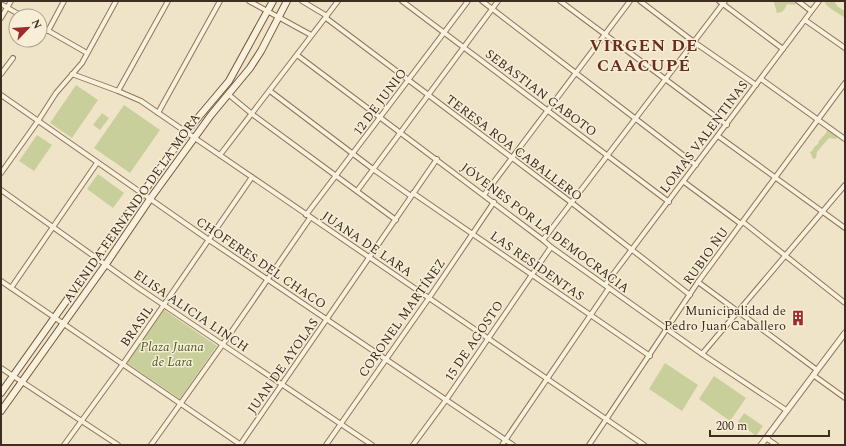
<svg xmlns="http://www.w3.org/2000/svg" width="846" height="446" font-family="Spectral,serif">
  <rect width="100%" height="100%" fill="#f0e4c8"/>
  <g fill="#c9cf9b">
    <path d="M774,1H797L795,5L787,4C785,9 783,13 777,13L774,3Z"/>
    <path d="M824,1H834L838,7L845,11V22L844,20V17C838,13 827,8 824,1Z"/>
    <polygon points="76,85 98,100 72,138 50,123"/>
    <polygon points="124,105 160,130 130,173 94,148"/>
    <polygon points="102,113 109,118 100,130 93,125"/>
    <polygon points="828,128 838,136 836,139 830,138 828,139 817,152 816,158 813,159 810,152 813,150 814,147 819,143 818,142 826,133"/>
    <polygon points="37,135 52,145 34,171 19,161"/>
    <polygon points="98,174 124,193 113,208 87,189"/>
    <polygon points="163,309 217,346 180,399 127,363"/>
    <polygon points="665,363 698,385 682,411 649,389"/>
    <polygon points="714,376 746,398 730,421 699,399"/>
    <polygon points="744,413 763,426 756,436 738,422"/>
  </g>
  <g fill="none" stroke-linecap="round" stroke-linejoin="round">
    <g stroke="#8d765c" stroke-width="6">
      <g id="minor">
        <polyline points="249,1 311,35"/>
        <polyline points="302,1 327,16"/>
        <polyline points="402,1 669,202"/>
        <polyline points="482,1 696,165"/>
        <polyline points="560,1 727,125"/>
        <polyline points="640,1 694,42 756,85"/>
        <polyline points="719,1 783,49"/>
        <polyline points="798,1 811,11"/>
        <polyline points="1,4 22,16"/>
        <polyline points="1,18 11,1"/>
        <polyline points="326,18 572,203 690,295"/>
        <polyline points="805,20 845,48"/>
        <polyline points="40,26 87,53"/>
        <polyline points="48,31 64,1"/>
        <polyline points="297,55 543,240 551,247 702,354 786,410"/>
        <polyline points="1,74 13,58"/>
        <polyline points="72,74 118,91 141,101 186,132 644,445"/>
        <polyline points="761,79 845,139"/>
        <polyline points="118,91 168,1"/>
        <polyline points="270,91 373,169 411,196"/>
        <polyline points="228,94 252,114 396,220"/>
        <polyline points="1,95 209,240 513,445"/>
        <polyline points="158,113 220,1"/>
        <polyline points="718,136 845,228"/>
        <polyline points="220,155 338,1"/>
        <polyline points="1,173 38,121 56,93 82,63 116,1"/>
        <polyline points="684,182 741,224"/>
        <polyline points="1,190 137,287 372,445"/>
        <polyline points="357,191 498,1"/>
        <polyline points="413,193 650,356"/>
        <polyline points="484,195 630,1"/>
        <polyline points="306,215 468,1"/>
        <polyline points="743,222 845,303"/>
        <polyline points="543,240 725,1"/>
        <polyline points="1,281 241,445"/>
        <polyline points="698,282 817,370"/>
        <polyline points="605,285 819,1"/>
        <polyline points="11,288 97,163"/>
        <polyline points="702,354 845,185"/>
        <polyline points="1,368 118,445"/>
        <polyline points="813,375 845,398"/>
        <polyline points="766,438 776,445"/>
        <polyline points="64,445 123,364 252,177"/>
        <polyline points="151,445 223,344 310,218"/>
        <polyline points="240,445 437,159"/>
        <polyline points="326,445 429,298 494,202"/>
        <polyline points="413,445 446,400 551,247"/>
        <polyline points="502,445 609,288"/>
        <polyline points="589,445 698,282 845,83"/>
      </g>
    </g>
    <g stroke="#8d765c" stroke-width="7">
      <polyline id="tertiary" points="761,445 845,333"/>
    </g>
    <g stroke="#6f573f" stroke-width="8">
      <g id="secondary">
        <polyline points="1,393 186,132 229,81 273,1"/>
        <polyline points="1,411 106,264 150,199 211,115 250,68 261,51 287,1"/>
      </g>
    </g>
    <use href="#minor" stroke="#faf1dc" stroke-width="4"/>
    <use href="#tertiary" stroke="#faf1dc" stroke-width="5"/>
    <use href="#secondary" stroke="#faf1dc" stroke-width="6"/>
  </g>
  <defs>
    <g id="building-bare" transform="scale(1.2)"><path d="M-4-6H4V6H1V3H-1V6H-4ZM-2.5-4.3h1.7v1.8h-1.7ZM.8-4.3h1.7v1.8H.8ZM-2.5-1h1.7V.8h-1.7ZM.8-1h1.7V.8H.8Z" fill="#9e2a2b" stroke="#f7eed8" stroke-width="2.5" paint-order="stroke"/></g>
  </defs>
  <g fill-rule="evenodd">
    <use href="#building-bare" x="798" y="318"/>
  </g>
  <g text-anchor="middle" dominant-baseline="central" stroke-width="3" stroke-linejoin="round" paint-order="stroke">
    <g font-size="13" fill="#3d2e20" stroke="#f7eed8">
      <text transform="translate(541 93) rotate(37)">SEBASTIAN GABOTO</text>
      <text transform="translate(380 102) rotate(-53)">12 DE JUNIO</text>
      <text transform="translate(704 137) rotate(-53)">LOMAS VALENTINAS</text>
      <text transform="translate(514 148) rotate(37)">TERESA ROA CABALLERO</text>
      <text transform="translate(132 208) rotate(-55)">AVENIDA FERNANDO DE LA MORA</text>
      <text transform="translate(545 228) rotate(37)">JÓVENES POR LA DEMOCRACIA</text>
      <text transform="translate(367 244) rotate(34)">JUANA DE LARA</text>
      <text transform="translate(706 256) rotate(-54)">RUBIO ÑU</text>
      <text transform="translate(261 263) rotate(34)">CHOFERES DEL CHACO</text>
      <text transform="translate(537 266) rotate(35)">LAS RESIDENTAS</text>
      <text transform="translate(191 311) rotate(34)">ELISA ALICIA LINCH</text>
      <text transform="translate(402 318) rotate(-55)">CORONEL MARTÍNEZ</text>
      <text transform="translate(137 326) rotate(-55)">BRASIL</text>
      <text transform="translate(474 341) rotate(-56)">15 DE AGOSTO</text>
      <text transform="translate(283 366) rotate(-55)">JUAN DE AYOLAS</text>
    </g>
    <g font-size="13" fill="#3d2e20" stroke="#f7eed8" text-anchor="end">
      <text x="786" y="311">Municipalidad de<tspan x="786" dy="15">Pedro Juan Caballero</tspan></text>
    </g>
    <g font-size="13" font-style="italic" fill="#4d5a26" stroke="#f7eed8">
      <text x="172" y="347">Plaza Juana<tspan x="172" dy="15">de Lara</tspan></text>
    </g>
    <g font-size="17" font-weight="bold" letter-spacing="1" fill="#6b2e1e" stroke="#f7eed8">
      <text x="644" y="46">VIRGEN DE<tspan x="644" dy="20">CAACUPÉ</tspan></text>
    </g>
  </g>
  <rect width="846" height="446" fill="none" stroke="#3d2e20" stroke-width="4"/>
  <g transform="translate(28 28) rotate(65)"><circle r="19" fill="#f7eed8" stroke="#ada18e"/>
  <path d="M0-3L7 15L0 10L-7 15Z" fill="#9e2a2b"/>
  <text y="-6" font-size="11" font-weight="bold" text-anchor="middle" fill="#3d2e20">N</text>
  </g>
  <path d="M710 430v6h119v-6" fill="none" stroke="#3d2e20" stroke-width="2"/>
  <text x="716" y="430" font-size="12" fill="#3d2e20" stroke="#f7eed8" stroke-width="3" paint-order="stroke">200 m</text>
</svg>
